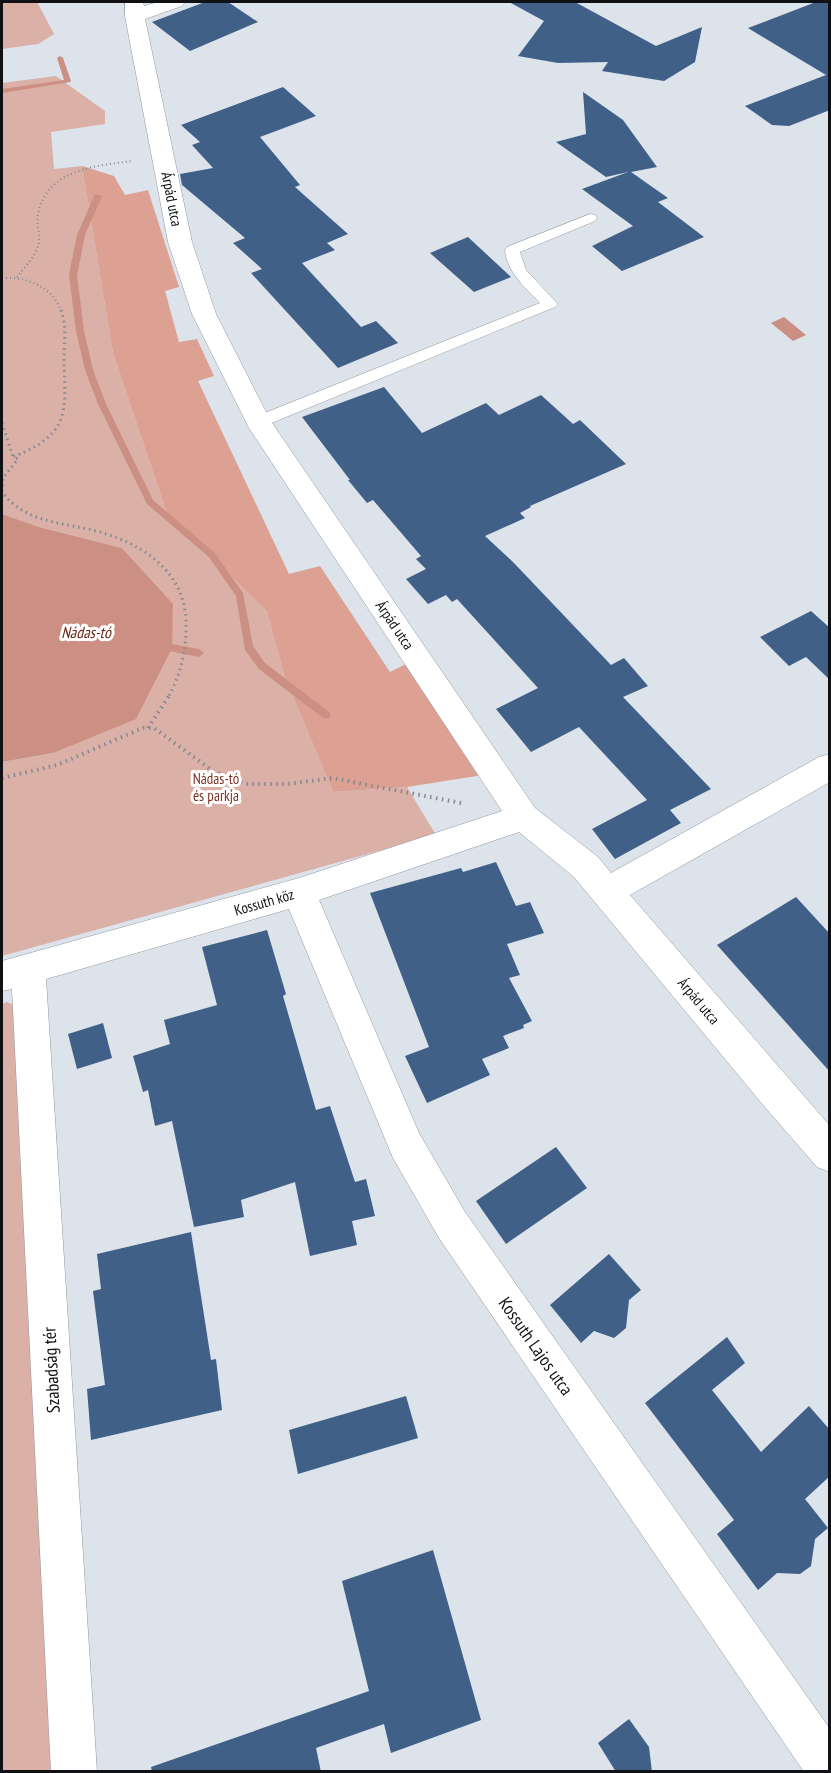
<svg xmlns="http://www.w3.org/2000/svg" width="831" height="1773" font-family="'PT Sans Narrow',sans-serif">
  <rect width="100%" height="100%" fill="#dce3eb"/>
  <g fill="#dab0a7">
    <polygon points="2,2 37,2 54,34 38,44 2,49"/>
    <polygon points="56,76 105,111 105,124 51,132 54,169 82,166 113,353 166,511 267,612 284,675 333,792 407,787 436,835 2,956 2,762 53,753 171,648 173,605 122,548 39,527 2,514 2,83"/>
    <polygon points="7,1002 16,1006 53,1771 2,1772 2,1004"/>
  </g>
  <polygon fill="#dda194" points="82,166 114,176 125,195 148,190 179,287 165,291 179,342 197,339 214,376 198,381 289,574 320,566 390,672 406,664 483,775 407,787 333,792 284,675 267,612 166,511 113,353"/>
  <g fill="#cb9083">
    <polygon points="784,317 806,335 793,341 771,323"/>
    <polygon points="2,514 39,527 122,548 173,604 172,648 136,719 53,753 2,762"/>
  </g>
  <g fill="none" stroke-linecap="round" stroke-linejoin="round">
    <g fill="#cb9083" fill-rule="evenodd">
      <polygon points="60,56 63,58 71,81 70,82 2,93 2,89 64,80 57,58"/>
      <polygon points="95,194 102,196 85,235 77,275 84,331 93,370 106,404 153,500 215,553 243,593 253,646 265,663 329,712 331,715 329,718 323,718 259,669 245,650 236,596 209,557 147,504 98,404 85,370 76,331 69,275 77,235"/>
      <polygon points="172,644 199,649 204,653 199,657 169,651 167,648 169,645"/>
    </g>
  </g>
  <g fill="#406088">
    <polygon points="205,2 228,2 258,22 190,51 152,22"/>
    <polygon points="509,2 575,2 656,46 702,27 695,62 664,81 602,71 608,62 558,63 518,56 544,21"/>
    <polygon points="816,2 830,2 830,110 789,126 772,125 745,106 826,75 748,28"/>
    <polygon points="283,87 316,116 260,137 300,185 295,187 348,234 327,243 335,250 302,263 361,327 376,321 398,343 338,368 251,273 262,269 233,243 245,238 182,185 180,174 213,168 192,145 200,142 181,125"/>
    <polygon points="583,92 623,120 657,167 631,172 668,198 658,202 704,237 622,271 592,246 633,226 582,189 628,172 606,177 556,142 586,134"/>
    <polygon points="468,237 511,277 474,292 430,253"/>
    <polygon points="384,387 422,433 486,403 499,415 541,395 573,424 580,420 626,464 530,506 531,507 520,513 525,518 485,536 513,562 611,665 624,658 648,686 623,697 711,789 670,810 681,823 615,859 592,829 647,800 579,727 531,752 496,709 538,688 457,599 452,602 446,595 428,604 406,579 426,569 416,559 421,556 373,500 367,503 348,480 350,480 302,417"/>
    <polygon points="811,611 830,628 830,680 806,657 789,666 760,637"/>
    <polygon points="496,862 516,906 530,902 544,933 507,944 520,975 509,978 532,1021 523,1025 524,1028 503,1036 509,1048 482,1059 490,1075 427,1103 405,1056 429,1047 370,893 461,868 463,872"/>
    <polygon points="796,897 830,934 830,1072 717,945"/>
    <polygon points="267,930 286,994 283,996 316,1110 330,1106 355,1182 366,1179 375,1216 352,1221 357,1245 310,1256 295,1182 241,1200 244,1217 194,1227 172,1121 155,1126 148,1090 143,1092 133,1056 170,1044 164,1020 217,1005 202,947"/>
    <polygon points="103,1023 112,1058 77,1069 68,1034"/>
    <polygon points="556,1147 587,1188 506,1244 476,1201"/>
    <polygon points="191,1232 211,1360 216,1359 222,1410 91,1440 87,1389 105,1385 93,1291 101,1289 97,1254"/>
    <polygon points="609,1254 641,1290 629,1300 626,1328 614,1338 594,1331 581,1343 550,1305"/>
    <polygon points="727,1337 745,1363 712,1390 761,1452 809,1406 830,1430 830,1476 805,1499 828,1528 815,1539 811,1566 800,1574 777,1573 758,1590 717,1534 734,1520 645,1403"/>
    <polygon points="406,1396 418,1438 298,1474 289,1430"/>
    <polygon points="433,1550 481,1720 391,1753 384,1724 316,1748 321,1772 152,1772 151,1767 369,1691 342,1581"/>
    <polygon points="629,1719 649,1747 652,1772 616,1772 598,1743"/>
  </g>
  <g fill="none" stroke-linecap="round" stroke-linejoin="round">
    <g stroke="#9399a1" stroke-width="1">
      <path id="lane" d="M590,214L595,215L597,218L595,221L520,252L526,270L555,301L558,304L555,307L264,426H252L250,422L252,418L540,303C525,288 507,272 505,250L507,247Z"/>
    </g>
    <g stroke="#9399a1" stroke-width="1">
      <polygon id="street" points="125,2 143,2 144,6 158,2 185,2 182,6 145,19 192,242 216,314 270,420 535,808 598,857 611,873 819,757 830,754 830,782 630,895 830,1126 830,1172 817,1167 764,1106 574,877 519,832 319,900 419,1133 465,1212 830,1729 830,1772 804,1772 439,1238 393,1158 289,909 46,979 97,1772 51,1772 12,989 2,991 2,961 299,878 502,811 249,428 192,314 168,242 125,16"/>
    </g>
    <g stroke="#84898f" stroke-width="2" stroke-dasharray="1 3" stroke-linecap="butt">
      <path d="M17,277C25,267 37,255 39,242C40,232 36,223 38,214C47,169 95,166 132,161"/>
      <path d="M2,278C26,276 53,287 61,311"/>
    </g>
    <g stroke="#84898f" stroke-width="3" stroke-dasharray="1.5 4" stroke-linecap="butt">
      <path d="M61,310C67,327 64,344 64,361C66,415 69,434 13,457L18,459L3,478L2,492C25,522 58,522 92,530C138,541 185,569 186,622C187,647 181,675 168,697"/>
      <polyline points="2,423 13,457"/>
    </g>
    <g stroke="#84898f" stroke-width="4" stroke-dasharray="1.5 4.5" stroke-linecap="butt">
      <polyline points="148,728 169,696"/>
      <polyline points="2,778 57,765 143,728 154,728 213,771 245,784 288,784 332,778 461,803"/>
    </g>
    <use href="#lane" fill="#fff" fill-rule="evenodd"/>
    <use href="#street" fill="#fff" fill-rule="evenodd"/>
  </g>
  <g text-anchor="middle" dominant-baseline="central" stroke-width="6" stroke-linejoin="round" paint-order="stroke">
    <g font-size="15" fill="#0f1114" stroke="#fff">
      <text transform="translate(172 199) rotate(79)">Árpád utca</text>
      <text transform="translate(395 625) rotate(56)">Árpád utca</text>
      <text transform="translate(264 902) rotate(-16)">Kossuth köz</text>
      <text transform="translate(699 1001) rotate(50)">Árpád utca</text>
    </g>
    <g font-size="15" fill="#7c3325" stroke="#fff">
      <text x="216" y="778">Nádas-tó<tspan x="216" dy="17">és parkja</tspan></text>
    </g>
    <g font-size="16" font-style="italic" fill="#6b2417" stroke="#fff">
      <text x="86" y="632">Nádas-tó</text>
    </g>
    <g font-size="18" fill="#0f1114" stroke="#fff">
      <text transform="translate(536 1346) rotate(55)">Kossuth Lajos utca</text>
      <text transform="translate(51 1370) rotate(-93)">Szabadság tér</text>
    </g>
  </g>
  <rect width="831" height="1773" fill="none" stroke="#0f1114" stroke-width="6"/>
</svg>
